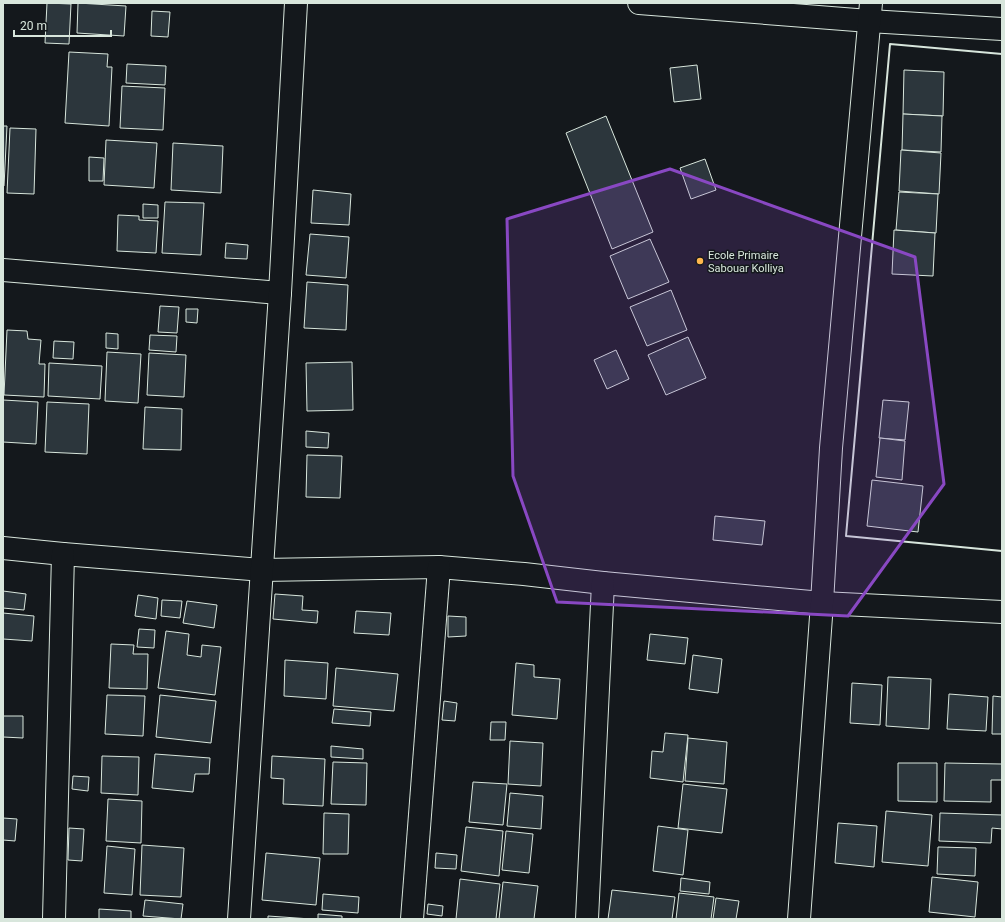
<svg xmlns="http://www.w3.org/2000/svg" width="1005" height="922" font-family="Roboto,sans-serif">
  <rect width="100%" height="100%" fill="#14181c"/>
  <g fill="#2c363c" stroke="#d8e6dc">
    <polygon points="47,3 71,4 69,44 45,43"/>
    <polygon points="78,3 126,6 124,36 77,33"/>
    <polygon points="152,11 170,12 168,37 151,36"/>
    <polygon points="69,52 108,54 107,67 112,67 109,126 65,123"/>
    <polygon points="127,64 166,66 165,85 126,83"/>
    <polygon points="697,65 701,99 674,102 670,68"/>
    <polygon points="904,70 944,72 943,116 903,114"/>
    <polygon points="122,86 165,88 163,130 120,128"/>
    <polygon points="903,114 942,116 941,152 902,150"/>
    <polygon points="606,116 653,232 612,249 566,133"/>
    <polygon points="3,126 7,126 4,186 3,186"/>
    <polygon points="10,128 36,129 34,194 7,193"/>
    <polygon points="106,140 157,143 154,188 104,185"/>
    <polygon points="173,143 223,146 221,193 171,190"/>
    <polygon points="901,150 941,153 939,194 899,191"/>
    <polygon points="89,157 104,158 103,181 89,181"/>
    <polygon points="705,159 716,190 691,199 680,168"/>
    <polygon points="313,190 351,194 349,225 311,223"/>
    <polygon points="899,192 938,194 936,233 896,230"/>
    <polygon points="165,202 204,203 201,255 162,253"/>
    <polygon points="143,204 158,205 158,218 143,218"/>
    <polygon points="118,215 139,216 139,220 158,221 156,253 117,251"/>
    <polygon points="894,230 935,233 933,276 892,274"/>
    <polygon points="310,234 349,237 346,278 306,275"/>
    <polygon points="650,239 669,282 628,299 610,256"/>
    <polygon points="226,243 248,245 247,259 225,258"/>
    <polygon points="307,282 348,285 346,330 304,328"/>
    <polygon points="671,290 687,330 647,346 630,307"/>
    <polygon points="160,306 179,307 177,333 158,332"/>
    <polygon points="186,309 198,309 197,323 186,322"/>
    <polygon points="7,330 27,331 28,339 41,340 39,364 45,364 44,397 4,395"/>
    <polygon points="106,333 118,334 118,349 106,348"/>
    <polygon points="150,335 177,336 176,352 149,350"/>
    <polygon points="688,337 706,378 666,395 648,355"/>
    <polygon points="54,341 74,342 73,359 53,358"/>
    <polygon points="616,350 629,379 607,389 594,360"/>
    <polygon points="107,352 141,354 138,403 105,401"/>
    <polygon points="149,353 186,355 184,397 147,395"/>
    <polygon points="352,362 353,410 307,411 306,363"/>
    <polygon points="49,363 102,366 100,399 48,396"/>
    <polygon points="3,400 38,402 36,444 3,442"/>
    <polygon points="883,400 909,402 905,440 879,438"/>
    <polygon points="47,402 89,404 87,454 45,452"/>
    <polygon points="145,407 182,409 181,450 143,449"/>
    <polygon points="306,431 329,433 328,448 306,447"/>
    <polygon points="880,438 905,441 902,480 876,477"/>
    <polygon points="307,455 342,456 340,498 306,497"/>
    <polygon points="872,480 923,486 918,532 867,526"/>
    <polygon points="715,516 765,521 762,545 713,540"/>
    <polygon points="3,591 26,594 24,610 3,608"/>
    <polygon points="275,594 303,596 302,610 318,611 317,623 273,619"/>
    <polygon points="138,595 158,598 156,619 135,616"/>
    <polygon points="162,600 182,601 180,618 161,616"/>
    <polygon points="187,601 217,605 214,628 183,623"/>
    <polygon points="356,611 391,613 389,635 354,633"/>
    <polygon points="3,613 34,616 32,641 3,639"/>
    <polygon points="448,616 466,617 466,636 448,637"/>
    <polygon points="139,629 155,630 154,648 137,647"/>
    <polygon points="166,631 189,634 187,655 201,657 202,645 221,647 215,695 158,688"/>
    <polygon points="650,634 688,638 685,664 647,660"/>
    <polygon points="111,644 134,645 133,654 148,654 147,689 109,688"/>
    <polygon points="693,655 722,659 718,693 689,689"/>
    <polygon points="285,660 328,663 326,699 284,696"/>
    <polygon points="516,663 534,665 534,677 560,679 557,719 512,715"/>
    <polygon points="336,668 398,674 394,711 333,706"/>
    <polygon points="888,677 931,679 929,729 886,726"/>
    <polygon points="852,683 882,685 880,725 850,723"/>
    <polygon points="949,694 988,697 986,731 947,729"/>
    <polygon points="107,695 145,696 143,736 105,734"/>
    <polygon points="160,695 216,701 211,743 156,737"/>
    <polygon points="993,696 1002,697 1002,734 992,734"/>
    <polygon points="444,701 457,703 455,721 442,720"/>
    <polygon points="334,709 371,712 370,726 332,723"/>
    <polygon points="3,716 23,716 23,738 3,737"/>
    <polygon points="491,722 506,722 505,740 490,740"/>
    <polygon points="665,733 688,735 683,782 650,778 652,751 663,752"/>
    <polygon points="688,738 727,742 724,784 685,781"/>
    <polygon points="510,741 543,743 541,786 508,784"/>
    <polygon points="331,746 363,749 363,759 331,757"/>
    <polygon points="155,754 210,758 209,774 195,774 193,792 152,788"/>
    <polygon points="102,756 139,757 138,795 101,793"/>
    <polygon points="272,756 325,759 323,806 283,804 284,779 271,778"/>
    <polygon points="333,762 367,763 366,805 331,804"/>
    <polygon points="898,763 937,763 937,802 898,801"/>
    <polygon points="945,763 1002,764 1002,780 991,780 991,802 944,801"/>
    <polygon points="73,776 89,777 88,791 72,789"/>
    <polygon points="473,782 507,784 503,825 469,822"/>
    <polygon points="683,784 727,789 722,833 678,828"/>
    <polygon points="510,793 543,796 541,829 507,826"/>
    <polygon points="108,799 142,801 141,843 106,841"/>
    <polygon points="886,811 932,815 928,866 882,862"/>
    <polygon points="324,813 349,814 348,854 323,854"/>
    <polygon points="940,813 1002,815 1002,829 992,828 991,843 939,841"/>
    <polygon points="3,818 17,819 15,841 3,840"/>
    <polygon points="838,823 877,826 874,867 835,863"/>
    <polygon points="658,826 688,830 683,875 653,871"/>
    <polygon points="466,827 503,831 499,876 461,871"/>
    <polygon points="69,828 84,829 82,861 68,860"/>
    <polygon points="506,831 533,834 529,873 502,870"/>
    <polygon points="142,845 184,848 181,897 140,895"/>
    <polygon points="107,846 135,849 132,895 104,893"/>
    <polygon points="938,847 976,848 975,876 937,874"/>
    <polygon points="266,853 320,858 316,905 262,900"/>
    <polygon points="436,853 457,855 456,869 435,868"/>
    <polygon points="932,877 978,882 975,917 929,912"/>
    <polygon points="681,878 710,882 709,894 680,891"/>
    <polygon points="460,879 500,884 496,919 456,919"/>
    <polygon points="503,882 538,886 534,919 499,919"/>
    <polygon points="612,890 675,897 672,919 608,919"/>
    <polygon points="679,893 714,897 711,919 676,919"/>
    <polygon points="323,894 359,897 358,913 322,910"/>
    <polygon points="716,898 739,901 736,919 713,919"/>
    <polygon points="145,900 183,904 181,919 143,916"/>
    <polygon points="428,904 443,906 442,916 427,914"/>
    <polygon points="99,909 131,911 131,919 99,919"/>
    <polygon points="318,914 342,916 342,919 318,919"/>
    <polygon points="268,916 311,919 268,919"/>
  </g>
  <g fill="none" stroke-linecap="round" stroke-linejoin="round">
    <g stroke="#d8e6dc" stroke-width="24">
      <g id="minor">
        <polyline points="639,3 869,21 1002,29"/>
        <polyline points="3,270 280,293"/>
        <polyline points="3,548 63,554 262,570 439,567 524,574 603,583 822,603 1002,612"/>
        <polyline points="54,919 63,554"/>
        <polyline points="239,919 280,293 296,3"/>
        <polyline points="412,919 439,567"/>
        <polyline points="587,919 603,583"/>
        <polyline points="799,919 822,603 831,448 871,3"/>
      </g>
    </g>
    <use href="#minor" stroke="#14181c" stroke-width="22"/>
    <polyline stroke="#d8e6dc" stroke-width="2" points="1002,54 890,44 846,536 1002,551"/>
  </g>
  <path fill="#8948c3" fill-opacity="0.2" stroke="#8948c3" stroke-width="3" stroke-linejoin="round" d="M670,169L915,257L944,484L848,616L557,602L513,476L507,219Z"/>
  <circle fill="#ffb74d" stroke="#14181c" stroke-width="1.5" cx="700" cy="261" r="4"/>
  <g text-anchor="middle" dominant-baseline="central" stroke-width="3" stroke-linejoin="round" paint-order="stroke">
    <g font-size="11" fill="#d8e6dc" stroke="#14181c" text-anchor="start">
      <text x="708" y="255">Ecole Primaire<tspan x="708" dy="13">Sabouar Kolliya</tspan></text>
    </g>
  </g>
  <rect width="1005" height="922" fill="none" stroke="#d8e6dc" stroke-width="8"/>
  <path d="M14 30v6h97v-6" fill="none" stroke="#d8e6dc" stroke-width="2"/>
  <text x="20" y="30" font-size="12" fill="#d8e6dc" stroke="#14181c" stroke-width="3" paint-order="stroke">20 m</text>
</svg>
